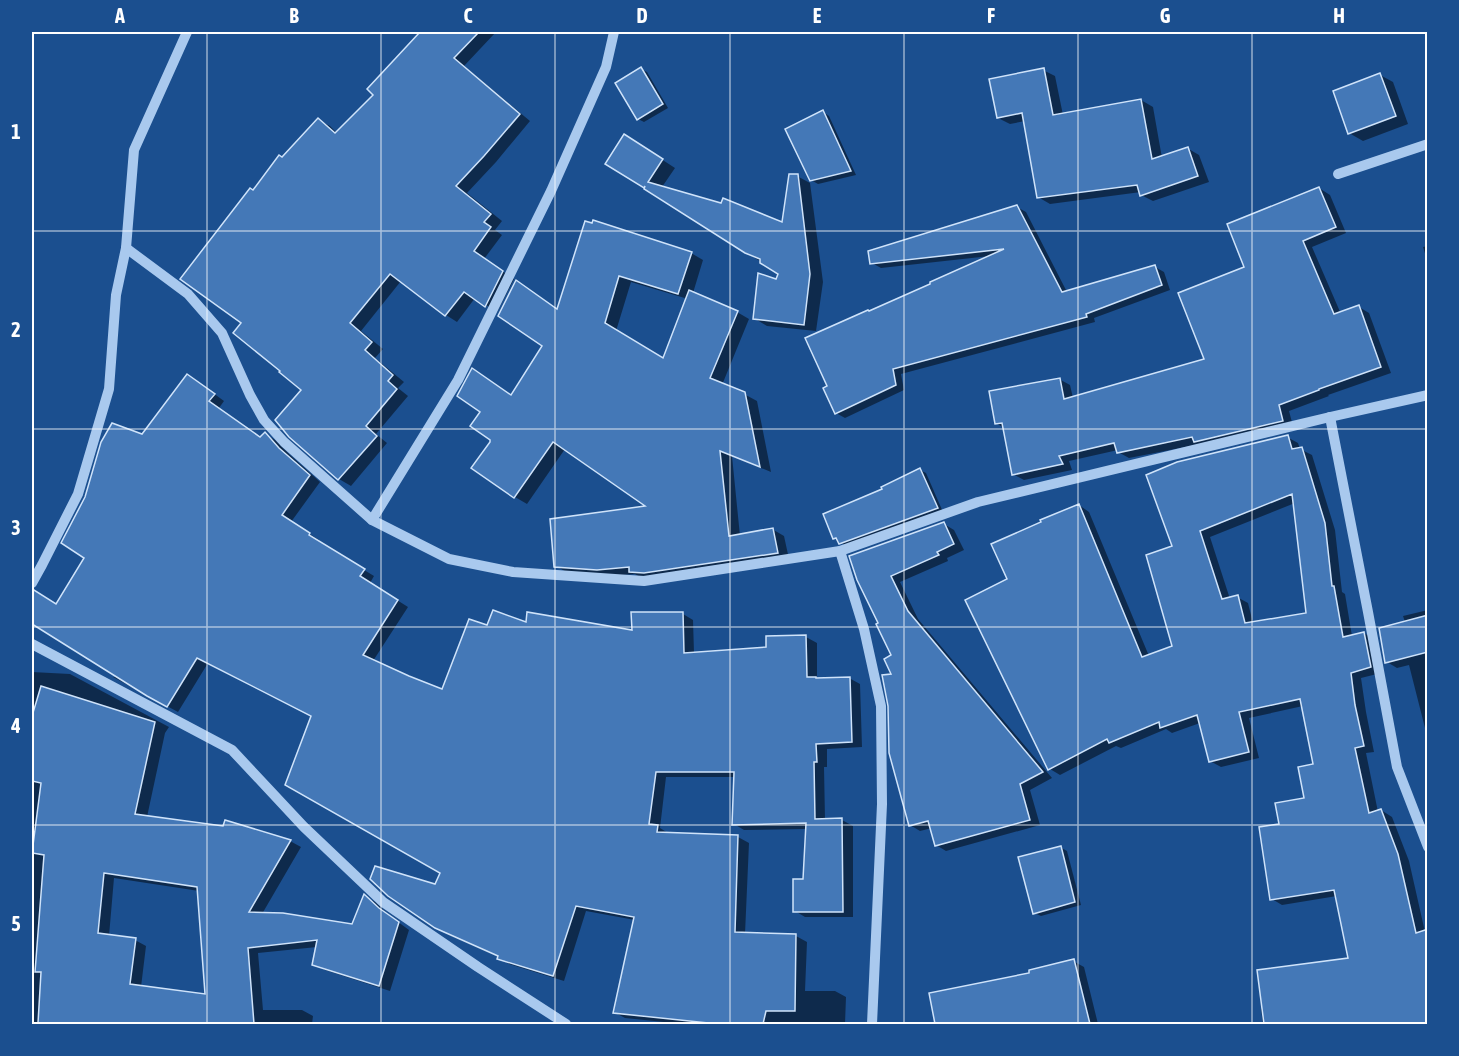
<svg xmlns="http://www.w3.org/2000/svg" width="1459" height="1056" font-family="'Asap Condensed',sans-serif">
  <rect width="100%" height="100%" fill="#1b4f8f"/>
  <g fill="#0007" fill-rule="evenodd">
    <polygon points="433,32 496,32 464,66 530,121 496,162 467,193 502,221 495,230 502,235 484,259 514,279 497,312 475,298 457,322 446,315 401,281 361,331 383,349 375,358 404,382 398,388 408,396 376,434 387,443 351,486 339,479 290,436 303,389 243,323 253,192 318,120 330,126 337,133 375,95"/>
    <polygon points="641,69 647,72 668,108 644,122 638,119"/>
    <polygon points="1043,70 1055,76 1063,115 1141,100 1153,107 1162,158 1187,148 1199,155 1209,182 1153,201 1141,195 1141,192 1050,204 1038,197 1025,121 1010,124 998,118"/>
    <polygon points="1380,75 1393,82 1408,124 1363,141 1349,133"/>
    <polygon points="823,112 829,116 856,175 818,184 811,180"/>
    <polygon points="638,144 675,168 662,187 783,224 797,176 810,183 823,282 816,331 767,326 754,318 780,274 607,163"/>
    <polygon points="1319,188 1330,195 1346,233 1312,247 1341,314 1359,307 1369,313 1391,373 1328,395 1329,396 1289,411 1293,426 1129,458 1118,452 1118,450 1069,461 1072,470 1024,480 1013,474 1004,428 996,423 1059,379 1070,385 1073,398 1206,360 1246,268"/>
    <polygon points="1017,207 1026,212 1067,292 1155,267 1164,272 1170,290 1094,318 1095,322 901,374 904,390 845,418 836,413 829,387 870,313 990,256 881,268 872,263"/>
    <path d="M586,223L691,253L703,260L693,293L737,312L749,319L722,385L744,394L757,401L771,472L732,456L740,536L772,529L784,536L789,559L643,579L635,574L610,576L568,573L556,566L649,507L565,449L527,504L515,497L492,442L512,396L544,346L558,310ZM631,282L688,299L663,360L616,331Z"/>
    <polygon points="1428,246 1428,263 1423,247"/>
    <polygon points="198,382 224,401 219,408 261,438 265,434 275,440 290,455 320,482 291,522 319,540 318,542 374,576 370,583 408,607 373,661 443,691 488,627 527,624 634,631 683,614 693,620 694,653 768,649 806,637 817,643 817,680 849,678 860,684 862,747 827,749 827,767 824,767 825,820 842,820 853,826 853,917 805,917 795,911 804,880 807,829 744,830 734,824 735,777 666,777 660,828 668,833 668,834 738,837 749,843 745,934 796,936 807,942 805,991 835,991 846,997 845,1024 683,1024 625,1018 614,1012 635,920 586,911 564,981 509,964 499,958 499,957 447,934 435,927 436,886 441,873 313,716 208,663 178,712 113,677 119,677 32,622 32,598 35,592 56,605 87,557 143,436"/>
    <path d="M1287,437L1298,443L1300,449L1312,455L1335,530L1342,592L1345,594L1352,636L1364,633L1375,640L1381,673L1361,678L1366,712L1374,752L1366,753L1378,812L1381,810L1392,817L1409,861L1425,932L1428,934V1024H1263L1261,1009L1350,959L1337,896L1282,905L1272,899L1281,825L1306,800L1315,765L1303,706L1249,718L1259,758L1221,767L1210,761L1200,723L1172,733L1166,729L1121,748L1116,746L1060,775L1050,769L1009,580L1079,505L1089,512L1149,656L1174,647V547ZM1295,503L1308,615L1253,623L1248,603L1237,597L1230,599L1210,537Z"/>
    <polygon points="920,470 926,473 943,512 846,546 834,538 884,490"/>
    <polygon points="944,524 954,530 964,550 947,558 948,561 900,582 918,619 1052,778 1030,790 1040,825 946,851 936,845 932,828 920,831 910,825 894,676 893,656 880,624 858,579"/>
    <polygon points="1428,610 1428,729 1425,728 1409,665 1397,668 1387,662 1405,622 1403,616"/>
    <path d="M32,672L70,674L169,727L165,733L147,817L290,841L301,847L262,914L353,925L364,896L375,902L390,916L409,930L390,991L325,970L314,964L317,947L258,953L263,1010H302L313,1016L312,1024H32ZM114,878L199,891L207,995L141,987L146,946L135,940L109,936Z"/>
    <polygon points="1060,847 1067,851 1081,905 1041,916 1034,913"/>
    <polygon points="1073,961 1084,967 1098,1024 937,1024 931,994 1031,974"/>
  </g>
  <g fill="#4478b7" stroke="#cfe3fa" stroke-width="1.5" fill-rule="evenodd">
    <polygon points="420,32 479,32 454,58 520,114 484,156 456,186 491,214 484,222 491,227 474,251 503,271 485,307 464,292 445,316 390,274 350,323 372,342 365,350 393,375 388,381 397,389 366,426 377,436 338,480 289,437 275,420 301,390 279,372 280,371 233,333 241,323 180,279 250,188 253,190 279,155 282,157 318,118 335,133 373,95 367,89"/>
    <polygon points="641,67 663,104 637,120 615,83"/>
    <polygon points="1044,68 1053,115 1141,99 1152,159 1188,147 1198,176 1140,196 1137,185 1037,198 1022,113 997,118 989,79"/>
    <polygon points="1380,73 1396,116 1348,134 1333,91"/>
    <polygon points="823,110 851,171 810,181 785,129"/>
    <polygon points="624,134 663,159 648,182 721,203 723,198 782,222 789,174 798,174 810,274 804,325 753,319 758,273 776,279 778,274 760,263 760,259 745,253 644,189 645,186 644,188 605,164"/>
    <polygon points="1319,187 1336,227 1303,241 1334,314 1359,305 1381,367 1319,389 1319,390 1279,405 1283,421 1194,442 1192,437 1117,453 1114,443 1059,456 1063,464 1012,475 1002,423 995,424 989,391 1060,378 1064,399 1204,359 1178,293 1244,267 1227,224"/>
    <polygon points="1017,205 1062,292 1155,265 1162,285 1086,314 1087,317 893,369 896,385 835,414 823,388 827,386 805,338 868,310 869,311 930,284 930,282 1004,249 870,264 868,251"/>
    <polygon points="593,220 692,252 678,294 619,276 605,323 663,358 689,290 738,311 710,378 745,392 760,467 720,451 729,536 773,528 778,553 644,573 629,572 629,567 597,570 554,567 550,519 645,506 553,442 514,498 471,468 490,442 490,440 470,426 480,412 457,396 472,368 511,395 542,346 498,316 516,280 557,309 585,221 592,223"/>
    <polygon points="187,374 215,394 209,401 260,437 265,432 279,448 310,475 282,515 310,533 309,535 365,569 360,576 398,600 363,655 409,676 442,689 469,619 487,625 493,610 526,622 527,612 632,630 631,612 683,612 684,653 766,647 766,636 806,635 807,677 816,677 816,678 850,677 852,742 816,744 817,762 814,762 815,819 842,818 843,912 793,912 793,879 803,879 806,823 732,825 734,772 656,772 649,824 658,825 657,832 738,835 735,932 796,934 795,1011 766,1011 763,1024 718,1024 613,1013 634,917 576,906 553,976 497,959 498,956 435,928 388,896 370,879 375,866 435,884 440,873 285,785 311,716 197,658 167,707 147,696 32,624 32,590 34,590 56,604 84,558 61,543 85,497 101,442 112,423 142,434"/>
    <path d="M1288,435L1292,449L1302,447L1325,523L1332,586H1334L1343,637L1364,632L1371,667L1351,673L1355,705L1364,746L1355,748L1369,813L1381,809L1398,854L1416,933L1428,929V1024H1264L1257,970L1348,958L1334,890L1270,900L1259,827L1279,824L1275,803L1304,798L1298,767L1313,764L1300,699L1239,712L1249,752L1209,762L1197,715L1160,728L1159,722L1109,743L1107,739L1048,770L965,600L1007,579L991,544L1041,522L1040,520L1079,504L1142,657L1172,646L1146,555L1172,546L1146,475L1177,462ZM1292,494L1306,613L1245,623L1238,595L1222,599L1200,531Z"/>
    <polygon points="920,468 938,508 839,544 836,538 833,539 823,514 882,489 881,487"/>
    <polygon points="944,522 954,544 937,552 939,555 891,576 908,611 1043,772 1020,784 1030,820 935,846 928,821 909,826 889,753 888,706 882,675 891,674 884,659 891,655 876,624 878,623 857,580 849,556"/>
    <polygon points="1428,615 1428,652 1385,663 1379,628"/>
    <path d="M41,686L155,722L135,814L223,826L225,820L291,840L249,912L283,913L352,924L364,894L379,908L399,922L379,986L312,965L317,940L248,948L254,1024H72L38,1023L41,972H35L44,855L32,853L41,783L32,781V716ZM104,873L197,887L205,994L130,984L136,938L98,933Z"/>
    <polygon points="1061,846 1075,902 1033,914 1018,857"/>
    <polygon points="1074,959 1090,1024 935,1024 929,993 1029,973 1029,970"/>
  </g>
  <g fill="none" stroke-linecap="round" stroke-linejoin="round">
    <g stroke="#a9c9ee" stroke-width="10">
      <polyline points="1338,174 1428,144"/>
      <polyline points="126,248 188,294 222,333 250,395 264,420 284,442 372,520 449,559 513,572 644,581 840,551 978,502 1330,417 1428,395"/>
      <polyline points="1330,417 1368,612 1397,767 1428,847"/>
      <polyline points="372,520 458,380 551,191 606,67 614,32"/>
      <polyline points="840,551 864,629 881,706 882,804 872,1024"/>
      <polyline points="32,583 42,565 78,494 109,389 116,295 126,248 134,150 187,32"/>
      <polyline points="32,644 232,750 304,827 383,902 478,967 566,1024"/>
    </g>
  </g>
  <path fill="none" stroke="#fff" stroke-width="1.5" stroke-opacity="0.55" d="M207,32V1024M381,32V1024M555,32V1024M730,32V1024M904,32V1024M1078,32V1024M1252,32V1024M32,231H1428M32,429H1428M32,627H1428M32,825H1428"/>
  <rect width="1459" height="1056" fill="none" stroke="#1b4f8f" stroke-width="66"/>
  <rect x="33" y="33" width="1393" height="990" fill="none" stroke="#fff" stroke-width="2"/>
  <g font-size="20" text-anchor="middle" font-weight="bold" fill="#fff">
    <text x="120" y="23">A</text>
    <text x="294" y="23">B</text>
    <text x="468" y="23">C</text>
    <text x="642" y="23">D</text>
    <text x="817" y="23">E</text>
    <text x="991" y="23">F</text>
    <text x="1165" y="23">G</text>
    <text x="1339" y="23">H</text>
    <text x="16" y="139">1</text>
    <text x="16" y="337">2</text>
    <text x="16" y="535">3</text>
    <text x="16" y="733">4</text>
    <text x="16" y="931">5</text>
  </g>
</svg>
